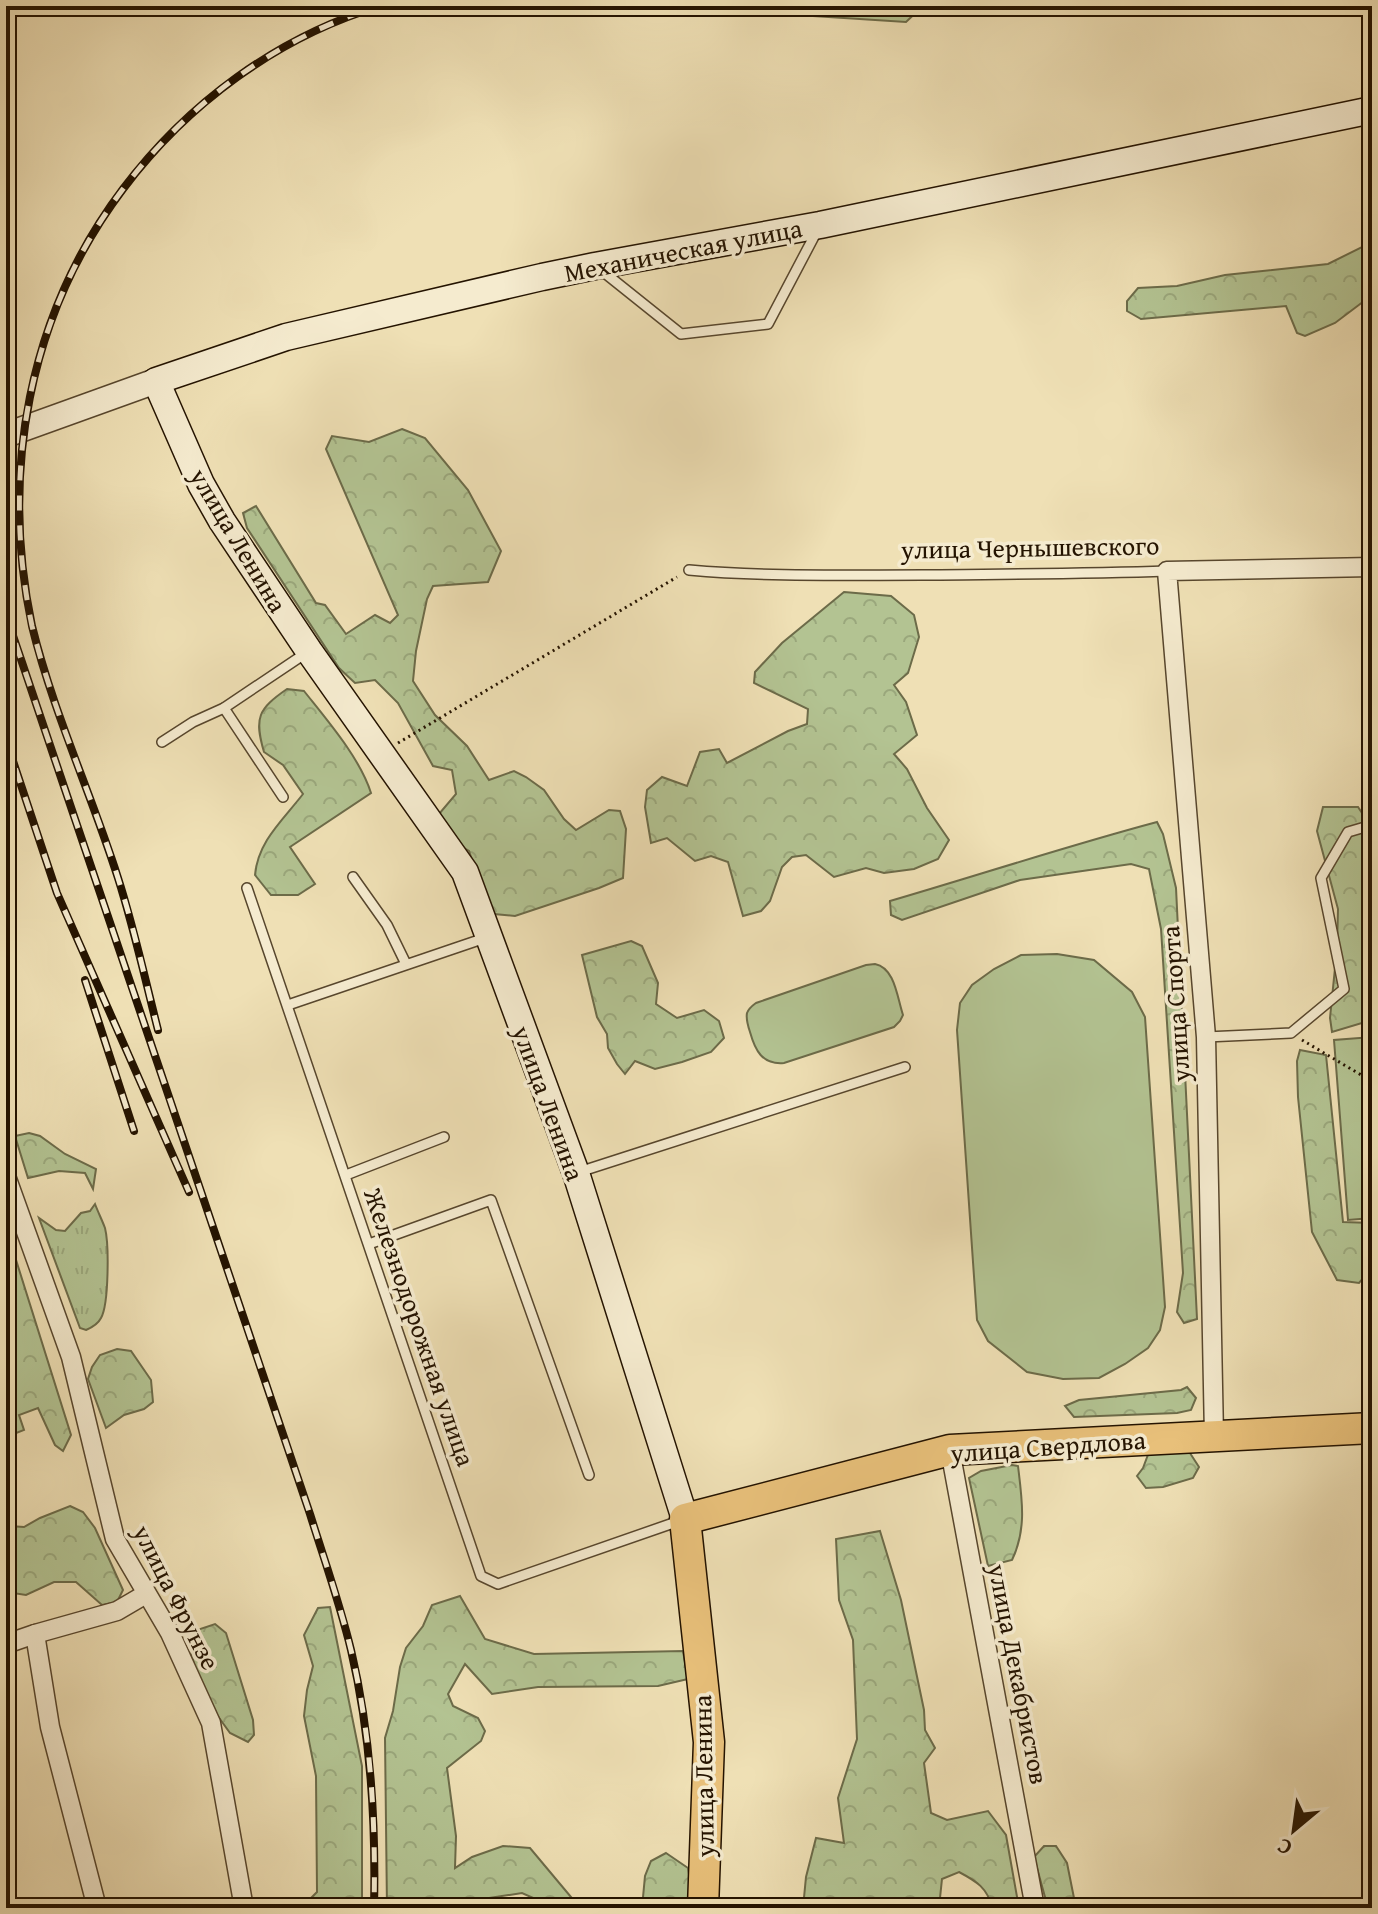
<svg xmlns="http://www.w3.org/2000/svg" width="1378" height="1914" font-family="'Gentium Book Plus',serif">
  <defs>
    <pattern id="grass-tufts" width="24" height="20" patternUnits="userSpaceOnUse" patternTransform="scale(2)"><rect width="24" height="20" fill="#b3c392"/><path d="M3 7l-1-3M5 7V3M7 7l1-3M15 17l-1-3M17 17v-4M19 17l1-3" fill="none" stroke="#9aa77c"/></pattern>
    <pattern id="forest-crowns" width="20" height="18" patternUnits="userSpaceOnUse" patternTransform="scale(2)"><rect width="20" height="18" fill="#b3c392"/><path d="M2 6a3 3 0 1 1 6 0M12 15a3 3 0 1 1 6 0" fill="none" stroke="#9aa77c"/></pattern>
  </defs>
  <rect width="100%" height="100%" fill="#efe0b5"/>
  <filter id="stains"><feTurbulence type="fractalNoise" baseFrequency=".0025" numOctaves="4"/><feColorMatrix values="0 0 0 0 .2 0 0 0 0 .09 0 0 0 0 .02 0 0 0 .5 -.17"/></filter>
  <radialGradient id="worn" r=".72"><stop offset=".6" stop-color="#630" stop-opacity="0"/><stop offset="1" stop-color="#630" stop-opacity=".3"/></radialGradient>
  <path fill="url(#grass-tufts)" stroke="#6c6b49" stroke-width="2" d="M95,1204C98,1212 102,1220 105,1228C109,1244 109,1304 101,1318C98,1324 93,1327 86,1330L80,1328L39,1218L56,1230L65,1231L81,1213L90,1211Z"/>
  <g fill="url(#forest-crowns)" stroke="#6c6b49" stroke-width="2">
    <polygon points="703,6 923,6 906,22 703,9"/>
    <polygon points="1372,242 1372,295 1335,323 1305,336 1297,333 1286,306 1141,319 1127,311 1127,301 1138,288 1177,286 1225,275 1328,264"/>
    <polygon points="402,429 425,438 468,490 501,551 488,582 433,586 427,599 416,651 413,681 435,715 467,746 489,780 514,771 526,777 544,790 564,819 576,830 609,810 620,811 626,829 623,878 599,888 515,916 494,914 481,888 469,851 448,839 439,814 456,794 452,770 433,766 398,703 375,680 355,683 339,668 247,528 243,513 256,506 316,603 325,605 346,634 375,615 390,623 398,615 326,449 332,436 369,442"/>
    <polygon points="844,592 891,596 914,615 919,637 908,673 894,685 906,702 917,735 894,754 907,769 927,808 949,840 938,859 914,869 884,873 866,868 834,877 806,855 792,857 782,867 770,901 761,911 743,916 728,862 711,856 695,861 667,838 651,843 645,807 647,790 662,777 687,786 700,752 719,749 727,763 788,731 807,724 808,709 754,683 755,672 782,643"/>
    <path d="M287,689L304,691C327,720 360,758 371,793L290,847L315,884L298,895H271L255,875C258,841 283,820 303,794L283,765L264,752C254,718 258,709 287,689Z"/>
    <polygon points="1323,807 1358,807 1372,828 1372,1020 1332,1032 1330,1018 1337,948 1338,909 1317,831"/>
    <path d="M1157,822L1163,834L1176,888L1197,1319L1184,1323L1177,1312L1183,1273L1161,929L1149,869L1131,864L1020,880L902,920L891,915L890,901C979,875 1067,846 1157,822Z"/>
    <polygon points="631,941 642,946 658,983 656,1004 677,1018 704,1010 719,1021 724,1038 711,1052 682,1062 655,1069 635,1061 625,1074 617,1064 608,1048 607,1034 597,1017 582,955"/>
    <polygon points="1300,1050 1326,1055 1343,1222 1372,1223 1372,1268 1359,1283 1337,1280 1312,1232 1298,1097 1297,1061"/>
    <polygon points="29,1133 40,1136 65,1154 96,1169 93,1189 85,1173 59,1171 28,1178 15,1136"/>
    <polygon points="6,1228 71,1435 63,1451 55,1445 38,1408 19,1415 24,1430 6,1437"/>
    <polygon points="117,1349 131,1351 151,1380 153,1402 144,1409 124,1415 106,1428 88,1379 92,1367 100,1355"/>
    <polygon points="1187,1387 1196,1398 1191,1410 1177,1413 1074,1417 1065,1406 1079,1400 1181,1390"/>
    <polygon points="1188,1450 1199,1467 1193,1478 1163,1487 1146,1488 1137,1476 1143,1468 1149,1452"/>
    <path d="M1012,1465L1018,1466C1022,1499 1027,1529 1012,1560L988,1566L969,1478L981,1471Z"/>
    <polygon points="70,1506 83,1512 95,1528 123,1590 117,1602 102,1605 76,1582 54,1582 26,1595 6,1592 6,1519 9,1526 24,1527 40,1518"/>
    <path d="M880,1531L901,1600L924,1710L925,1730L935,1748L924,1763L931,1813L947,1820L988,1811L1006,1835L1019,1908H992C988,1888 976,1881 959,1872L942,1879L940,1898L957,1908H919L918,1906L913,1908H803L806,1877L816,1838L844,1843L838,1798L857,1739L853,1640L839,1600L836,1539Z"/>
    <polygon points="460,1596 485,1639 534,1654 683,1651 688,1679 658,1686 538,1687 492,1694 465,1664 448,1694 453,1706 478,1718 485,1731 481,1741 447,1768 456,1836 455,1868 472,1857 503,1846 530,1848 576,1903 577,1908 556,1908 522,1893 464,1902 463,1908 387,1908 385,1738 393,1711 400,1667 406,1648 423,1626 432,1605"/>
    <polygon points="330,1607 362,1766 362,1908 301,1908 317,1892 316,1776 304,1716 307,1690 313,1666 304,1635 318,1608"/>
    <polygon points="215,1624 226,1633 253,1720 254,1735 248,1742 230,1733 207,1701 196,1673 189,1643 200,1629"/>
    <polygon points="1044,1846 1056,1846 1067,1863 1076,1908 1048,1908 1034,1857"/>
    <polygon points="666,1853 688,1868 692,1893 692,1908 642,1908 645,1876 651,1861"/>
  </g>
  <g fill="#b3c392" stroke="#6c6b49" stroke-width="2">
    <polygon points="1057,954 1094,960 1132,992 1145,1017 1165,1307 1160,1330 1148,1348 1125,1364 1099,1378 1063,1379 1027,1372 988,1341 977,1320 957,1030 960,1003 972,985 994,969 1021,955"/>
    <path d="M875,964C895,968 897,997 903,1015L900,1021L894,1027L784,1063C762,1065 755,1050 750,1032C748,1026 746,1018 747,1013C749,1008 752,1006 756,1003L866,965Z"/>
    <polygon points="1372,1037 1372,1218 1348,1220 1334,1040"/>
  </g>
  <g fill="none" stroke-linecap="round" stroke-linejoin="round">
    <g stroke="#57462d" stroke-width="12">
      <g id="service">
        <polyline points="601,270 681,334 768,324 818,229"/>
        <path d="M689,570C766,577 844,575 922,575C1004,574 1085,574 1167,571"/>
        <polyline points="224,708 283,797"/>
        <polyline points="162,742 193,722 224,708 306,653"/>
        <polyline points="353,877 387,925 406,964"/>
        <polyline points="247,888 481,1576 498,1584 682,1520"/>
        <polyline points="288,1005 485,938"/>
        <polyline points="1206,1037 1291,1033 1344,989 1321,878 1348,832 1372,825"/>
        <polyline points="579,1172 905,1067"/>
        <polyline points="346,1175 444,1137"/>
        <polyline points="369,1244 491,1200 589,1475"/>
      </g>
    </g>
    <g stroke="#57462d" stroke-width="21">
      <g id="minor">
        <polyline points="6,1176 71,1357 115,1539 170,1633 211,1723 244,1908"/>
        <polyline points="1214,1436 1206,1037 1167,571 1372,567"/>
        <polyline points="950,1450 1035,1908"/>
        <polyline points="35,1634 50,1727 97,1908"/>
        <polyline points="6,1644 35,1634 117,1611 146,1594"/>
      </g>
    </g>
    <g stroke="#57462d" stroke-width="27">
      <polyline id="tertiary" points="6,435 156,381"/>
    </g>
    <g stroke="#241300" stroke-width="29">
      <polyline id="secondary" points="685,1519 576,1173 465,872 309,651 222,521 201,484 156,381 286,337 542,277 595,266 820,225 1372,110"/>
    </g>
    <g stroke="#241300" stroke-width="33">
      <polyline id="primary" points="703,1908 709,1742 685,1519 950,1450 1372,1428"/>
    </g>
    <g stroke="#241300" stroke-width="3" stroke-dasharray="2 4" stroke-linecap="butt">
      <polyline points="398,743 677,577"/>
      <polyline points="1302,1040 1368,1079 1372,1085"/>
    </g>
    <use href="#service" stroke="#f5ebcf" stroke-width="9"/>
    <use href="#minor" stroke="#f5ebcf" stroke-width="18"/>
    <use href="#tertiary" stroke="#f5ebcf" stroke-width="24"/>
    <use href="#secondary" stroke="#f5ebcf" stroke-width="26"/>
    <use href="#primary" stroke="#e8c07a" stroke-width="30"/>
    <g stroke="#241300" stroke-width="8">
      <g id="rail">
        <path d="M6,615L310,1514C324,1559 340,1604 351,1650C371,1735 376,1821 374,1908"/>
        <polyline points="6,740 57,893 189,1192"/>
        <polyline points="85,980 134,1131"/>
        <path d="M158,1030C145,979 134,928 118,878C91,793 53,712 32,626C0,473 28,315 123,189C187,104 277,37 380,6"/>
      </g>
    </g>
    <use href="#rail" stroke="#f5ebcf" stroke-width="5" stroke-dasharray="15" stroke-linecap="butt"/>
  </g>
  <g text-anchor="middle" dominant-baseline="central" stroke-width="7" stroke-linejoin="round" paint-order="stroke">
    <g font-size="26" fill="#241300" stroke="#f5ebcf">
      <text transform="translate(683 250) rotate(-11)">Механическая улица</text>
      <text transform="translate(239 540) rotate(59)">улица Ленина</text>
      <text transform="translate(1030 547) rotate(-1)">улица Чернышевского</text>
      <text transform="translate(1175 1004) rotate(-94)">улица Спорта</text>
      <text transform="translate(549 1103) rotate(70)">улица Ленина</text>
      <text transform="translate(420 1327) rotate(71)">Железнодорожная улица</text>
      <text transform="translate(1048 1446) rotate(-4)">улица Свердлова</text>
      <text transform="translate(177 1597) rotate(63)">улица Фрунзе</text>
      <text transform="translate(1019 1674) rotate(79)">улица Декабристов</text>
      <text transform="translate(703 1776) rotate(-91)">улица Ленина</text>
    </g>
  </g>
  <rect width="1378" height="1914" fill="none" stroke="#efe0b5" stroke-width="32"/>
  <rect x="8" y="8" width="1362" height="1898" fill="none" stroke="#241300" stroke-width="4"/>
  <rect x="16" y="16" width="1346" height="1882" fill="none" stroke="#241300" stroke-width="2"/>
  <g transform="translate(1294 1830) rotate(209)" stroke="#f5ebcf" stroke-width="6" paint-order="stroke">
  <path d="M0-6L14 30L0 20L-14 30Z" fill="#241300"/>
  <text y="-12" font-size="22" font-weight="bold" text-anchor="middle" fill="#241300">С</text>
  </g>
  <rect width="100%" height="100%" filter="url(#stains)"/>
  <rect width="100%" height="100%" fill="url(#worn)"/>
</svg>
